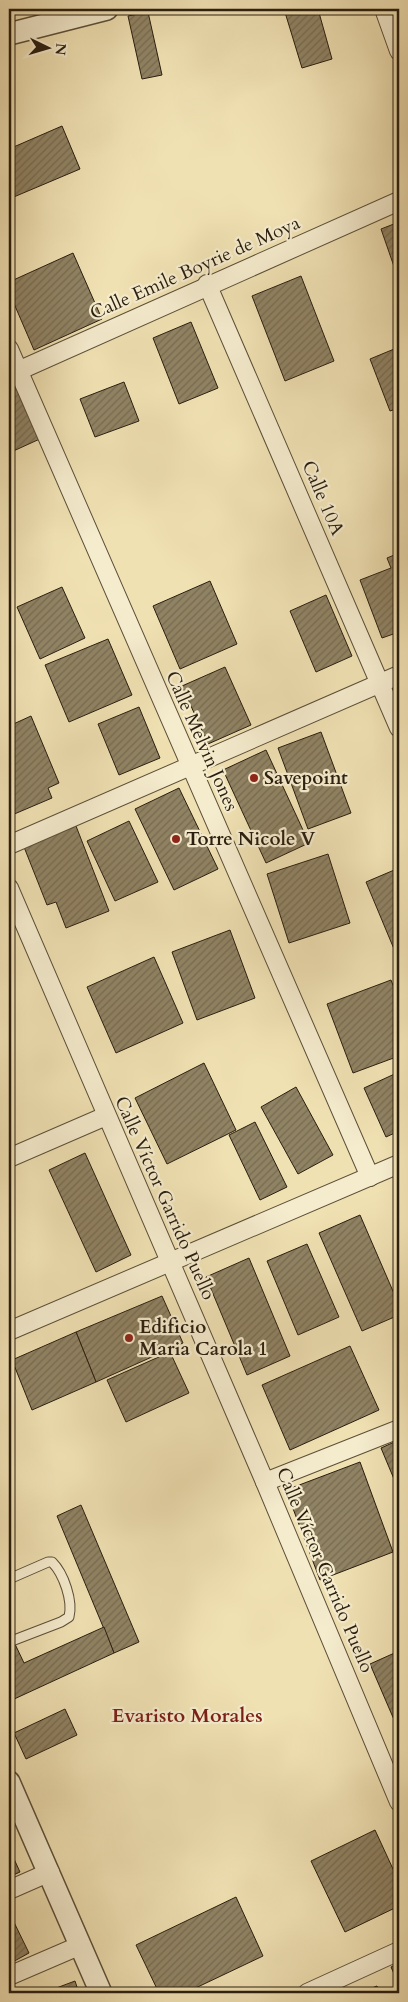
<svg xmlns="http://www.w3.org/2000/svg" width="408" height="2002" font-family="Cardo,serif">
  <defs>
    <pattern id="building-hatch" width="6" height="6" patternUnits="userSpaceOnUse" patternTransform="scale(1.25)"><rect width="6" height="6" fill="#908364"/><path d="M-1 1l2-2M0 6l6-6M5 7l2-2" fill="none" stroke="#766b51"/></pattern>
  </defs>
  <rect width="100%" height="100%" fill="#f0e1b3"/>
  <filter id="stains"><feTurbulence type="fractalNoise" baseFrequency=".004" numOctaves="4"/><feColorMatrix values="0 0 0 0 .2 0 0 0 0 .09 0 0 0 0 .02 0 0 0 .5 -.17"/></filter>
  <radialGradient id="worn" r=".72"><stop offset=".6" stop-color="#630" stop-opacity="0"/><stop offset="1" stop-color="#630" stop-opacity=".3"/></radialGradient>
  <g fill="url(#building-hatch)" stroke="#291e0f">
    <polygon points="284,9 318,9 332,59 302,68"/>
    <polygon points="148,12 162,75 142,79 128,16"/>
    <polygon points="62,126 80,169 9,199 9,149"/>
    <polygon points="399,222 399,278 398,278 381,229"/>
    <polygon points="73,253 102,319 34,350 9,292 9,282"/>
    <polygon points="301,276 334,361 285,381 252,296"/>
    <polygon points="191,322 218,388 179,404 153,338"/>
    <polygon points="399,347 399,408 390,411 370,359"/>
    <polygon points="17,378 42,438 9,453 9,381"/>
    <polygon points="124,382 139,421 95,437 80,399"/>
    <polygon points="399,553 399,632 382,638 360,580 391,568 387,558"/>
    <polygon points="210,581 237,644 180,669 153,606"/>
    <polygon points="62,587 85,638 40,659 17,607"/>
    <polygon points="326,595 352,656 316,672 290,611"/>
    <polygon points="108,639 132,695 69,722 45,665"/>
    <polygon points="225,667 251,725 208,744 182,686"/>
    <polygon points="139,707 160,758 119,775 98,724"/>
    <polygon points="31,716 59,783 48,788 52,798 12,815 9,809 9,726"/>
    <polygon points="321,732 351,813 308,829 278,748"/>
    <polygon points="266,750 309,843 266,863 223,770"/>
    <polygon points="179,788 218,869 174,890 135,809"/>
    <polygon points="129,821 158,882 115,901 87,841"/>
    <polygon points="76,826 109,911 66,928 56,902 47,905 24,847"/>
    <polygon points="328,854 350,923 289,943 267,874"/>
    <polygon points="399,868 399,961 366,882"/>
    <polygon points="230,930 255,998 197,1020 172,952"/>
    <polygon points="154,957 183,1023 116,1053 87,987"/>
    <polygon points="391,980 399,1001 399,1056 353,1073 327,1004"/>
    <polygon points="204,1063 236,1130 167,1164 135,1098"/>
    <polygon points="399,1072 399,1131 386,1137 364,1088"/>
    <polygon points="296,1087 333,1155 298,1174 261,1107"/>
    <polygon points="255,1122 287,1187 260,1200 229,1135"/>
    <polygon points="85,1153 131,1255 96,1272 49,1170"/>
    <polygon points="360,1215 399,1305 399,1315 362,1331 319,1233"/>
    <polygon points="307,1244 339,1317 298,1335 267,1261"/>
    <polygon points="249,1258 290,1356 247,1375 206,1277"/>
    <polygon points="162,1296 183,1343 96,1382 76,1332"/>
    <polygon points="76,1332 96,1382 32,1410 12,1360"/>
    <polygon points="350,1346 379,1410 290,1450 262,1385"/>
    <polygon points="170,1352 189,1393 126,1422 107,1380"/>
    <polygon points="399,1440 399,1491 381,1448"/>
    <polygon points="360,1462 393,1552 320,1580 286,1490"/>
    <polygon points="81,1505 139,1642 114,1653 57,1516"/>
    <polygon points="104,1627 114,1653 12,1700 9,1693 9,1644 14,1642 24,1663"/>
    <polygon points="399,1651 399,1720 395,1722 370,1664"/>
    <polygon points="65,1709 77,1735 26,1759 14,1733"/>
    <polygon points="375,1830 399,1882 399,1906 345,1932 311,1861"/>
    <polygon points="9,1848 20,1872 9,1877"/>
    <polygon points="236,1897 263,1956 185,1993 159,1993 136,1945"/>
    <polygon points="9,1912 29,1953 9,1964"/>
    <polygon points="399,1963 399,1985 391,1967"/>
    <polygon points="75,1981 79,1993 43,1993"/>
    <polygon points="377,1986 380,1993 359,1993"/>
  </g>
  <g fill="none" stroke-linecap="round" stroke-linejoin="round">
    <g stroke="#5b4f38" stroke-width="11">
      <path id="service" d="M9,1579L48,1562H52C64,1574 73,1601 69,1617L61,1622L9,1642"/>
    </g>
    <g stroke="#5b4f38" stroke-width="20">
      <g id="minor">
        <polyline points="384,9 399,51"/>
        <polyline points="207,284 399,728"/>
        <polyline points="9,349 370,1177"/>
        <polyline points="9,375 399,201"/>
        <polyline points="9,845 399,675"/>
        <polyline points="9,888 265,1482 399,1802"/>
        <polyline points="9,1158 106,1116"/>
        <polyline points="9,1331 399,1164"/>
        <polyline points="265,1482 399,1429"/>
        <polyline points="9,1890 50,1872"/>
        <polyline points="9,1976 81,1945"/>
        <polyline points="307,1993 399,1951"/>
      </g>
    </g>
    <g stroke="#5b4f38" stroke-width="24">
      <g id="tertiary">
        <polyline points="9,34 107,9"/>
        <polyline points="9,1782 101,1993"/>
      </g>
    </g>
    <use href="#service" stroke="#f5ecce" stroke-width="9"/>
    <use href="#minor" stroke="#f5ecce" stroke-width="18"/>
    <use href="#tertiary" stroke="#f5ecce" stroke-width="21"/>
  </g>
  <g fill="#8f2418" stroke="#f5ecce" stroke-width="2">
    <circle cx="254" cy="778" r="5"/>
    <circle cx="176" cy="839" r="5"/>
    <circle cx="129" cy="1338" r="5"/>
  </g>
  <g text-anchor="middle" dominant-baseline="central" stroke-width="4.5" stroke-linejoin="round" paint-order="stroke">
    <g font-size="19" fill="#291e0f" stroke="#f5ecce">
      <text transform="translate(195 268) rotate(-24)">Calle Emile Boyrie de Moya</text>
      <text transform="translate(323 498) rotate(67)">Calle 10A</text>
      <text transform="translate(202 741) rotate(66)">Calle Melvin Jones</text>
      <text transform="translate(165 1198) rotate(66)">Calle Víctor Garrido Puello</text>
      <text transform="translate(325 1570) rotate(67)">Calle Víctor Garrido Puello</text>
    </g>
    <g font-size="19" font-weight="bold" fill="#291e0f" stroke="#f5ecce" text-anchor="start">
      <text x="264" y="778">Savepoint</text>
      <text x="186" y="839">Torre Nicole V</text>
      <text x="139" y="1327">Edificio<tspan x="139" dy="22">Maria Carola 1</tspan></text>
    </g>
    <g font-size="20" font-weight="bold" fill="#7a1f14" stroke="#f5ecce">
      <text x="187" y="1715">Evaristo Morales</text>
    </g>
  </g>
  <rect width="408" height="2002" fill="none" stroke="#f0e1b3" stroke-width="30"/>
  <rect x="10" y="10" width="388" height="1982" fill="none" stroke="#291e0f" stroke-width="2.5"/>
  <rect x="15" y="15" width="378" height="1972" fill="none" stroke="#291e0f"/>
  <g transform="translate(48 48) rotate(95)" stroke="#f5ecce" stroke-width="4" paint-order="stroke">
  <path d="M0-4L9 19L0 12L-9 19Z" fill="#291e0f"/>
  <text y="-8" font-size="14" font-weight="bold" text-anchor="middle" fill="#291e0f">N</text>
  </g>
  <rect width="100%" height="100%" filter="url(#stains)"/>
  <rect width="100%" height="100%" fill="url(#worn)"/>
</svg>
